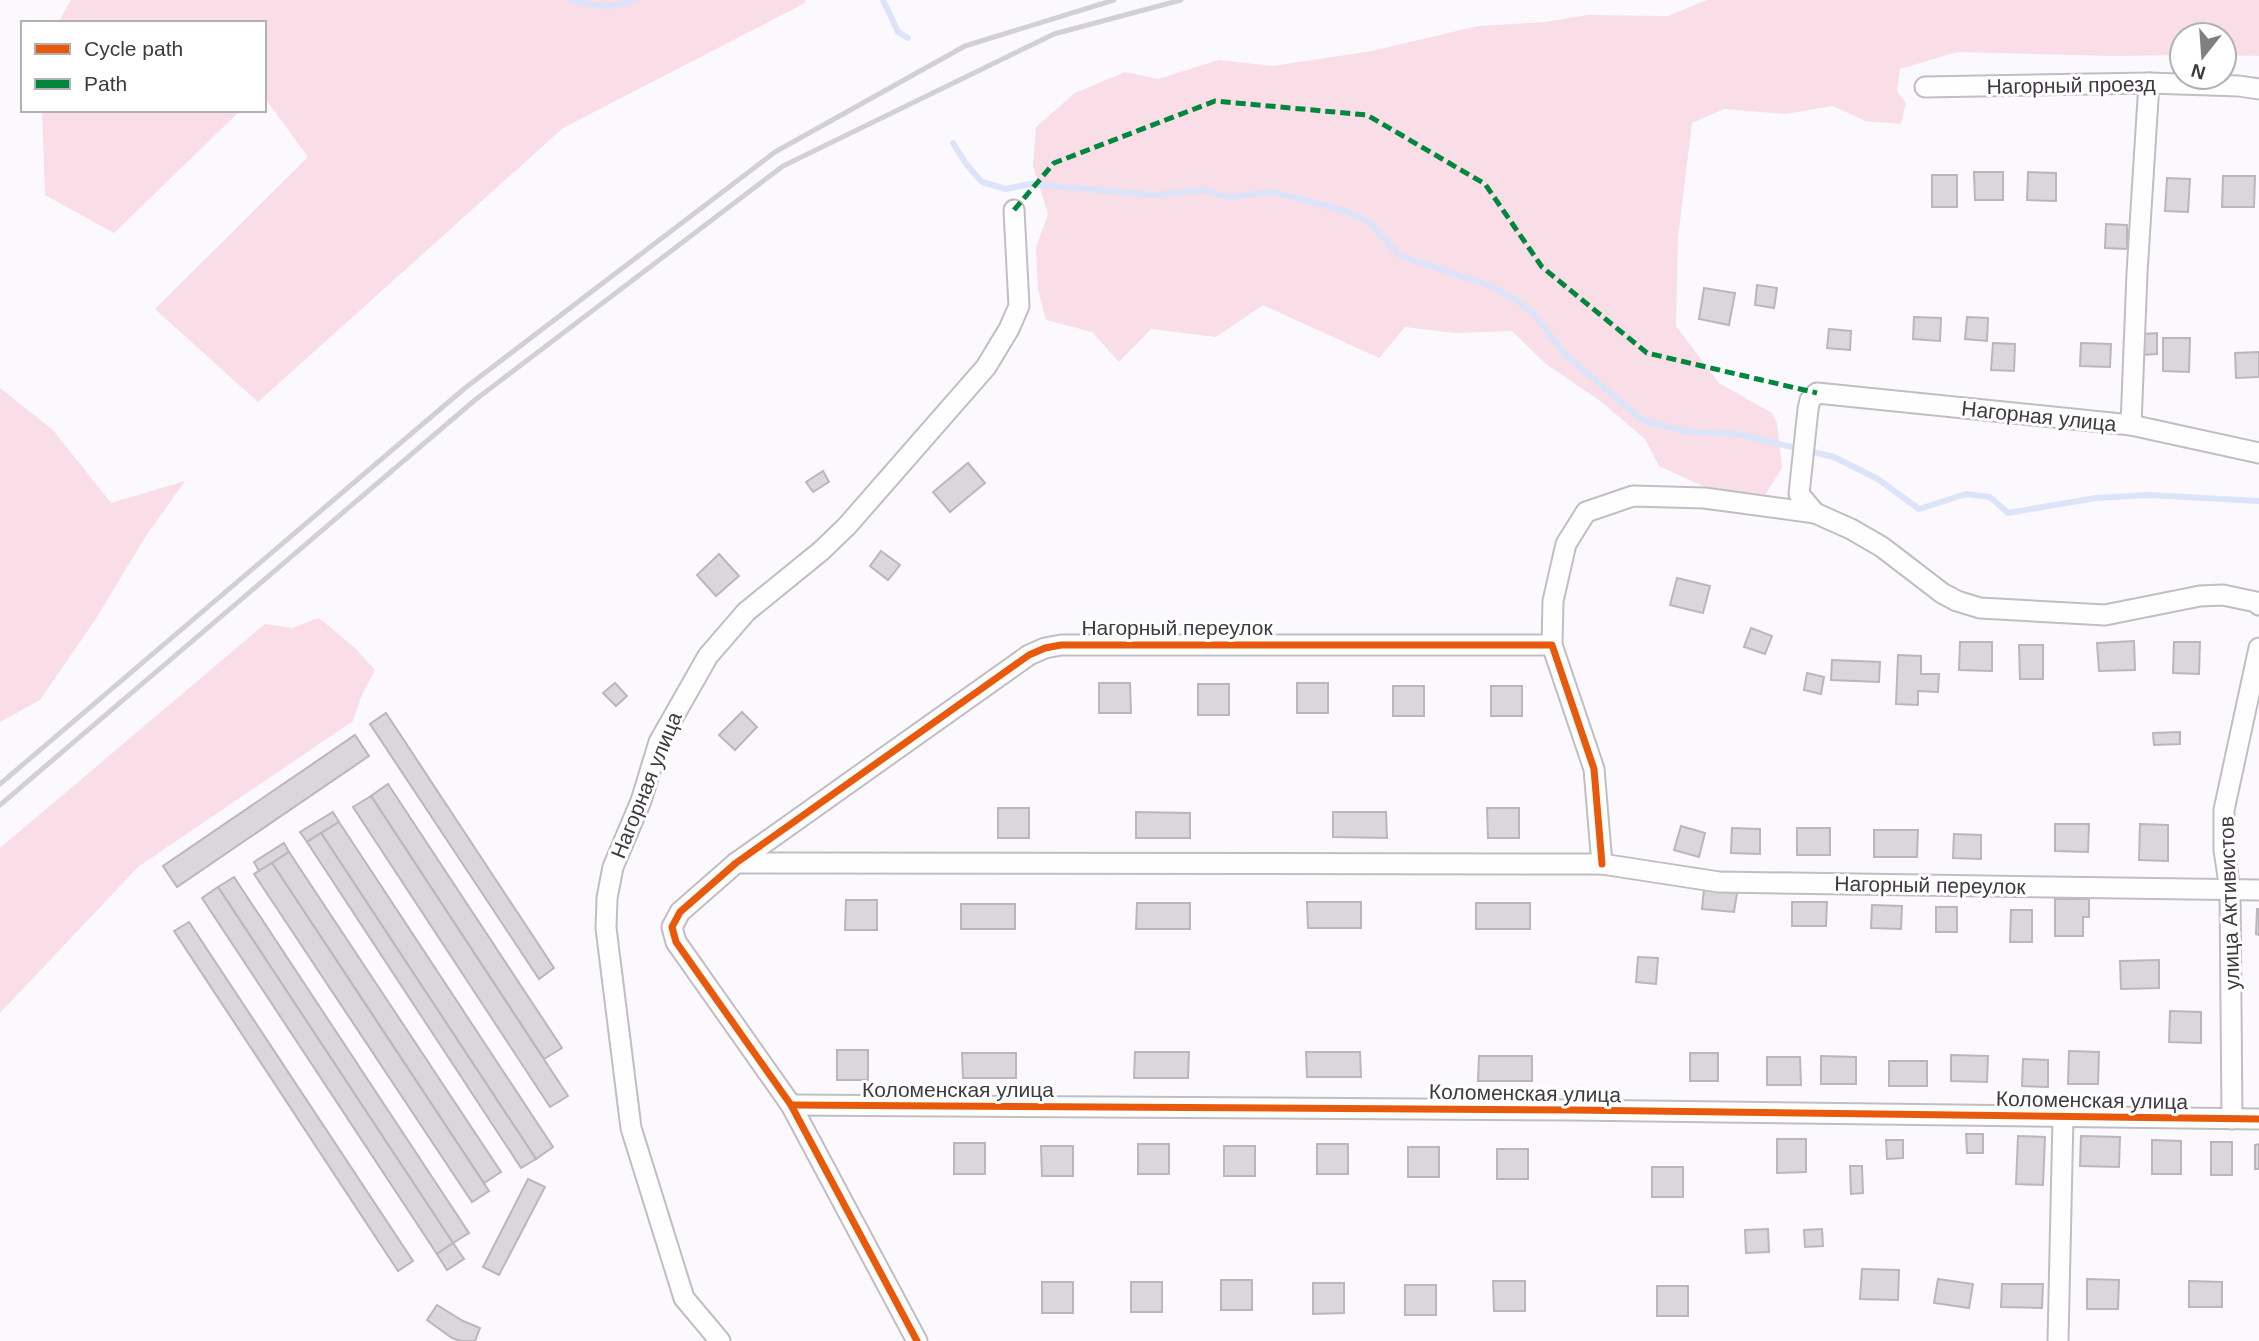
<svg xmlns="http://www.w3.org/2000/svg" width="2259" height="1341" font-family="Helvetica,sans-serif">
  <rect width="100%" height="100%" fill="#fbf9fd"/>
  <g fill="#f9dde7">
    <polygon points="71,0 805,0 805,3 563,128 258,402 155,309 308,157 264,97 264,23 58,23"/>
    <polygon points="1707,0 2259,0 2259,56 2224,55 2224,35 2182,35 2182,55 2113,56 1957,52 1900,69 1897,91 1906,103 1901,124 1865,121 1833,106 1785,114 1724,109 1692,123 1678,237 1676,326 1719,383 1772,413 1777,423 1782,468 1764,497 1720,494 1659,466 1645,439 1599,400 1546,364 1512,331 1455,333 1405,327 1379,358 1263,305 1216,337 1151,329 1119,362 1092,332 1046,320 1038,289 1036,248 1048,214 1033,166 1036,127 1075,93 1125,72 1158,79 1219,60 1273,66 1372,51 1478,26 1545,22 1588,15 1668,16"/>
    <polygon points="42,110 241,110 114,233 45,195"/>
    <polygon points="0,388 53,430 111,503 185,481 146,536 95,620 40,700 0,722"/>
    <polygon points="319,618 355,648 375,670 360,699 353,721 138,867 0,1013 0,848 265,624 292,628"/>
  </g>
  <g fill="none" stroke-linecap="round" stroke-linejoin="round">
    <g stroke="#dce4f9" stroke-width="6">
      <path d="M571,0C591,6 615,10 633,0"/>
      <polyline points="883,0 898,32 908,38"/>
      <polyline points="953,143 966,164 982,182 1006,189 1030,184 1154,195 1204,190 1227,197 1272,192 1345,211 1368,221 1400,256 1491,286 1513,298 1534,314 1565,354 1642,420 1689,432 1738,434 1834,457 1878,479 1919,509 1966,494 1990,497 2008,513 2096,498 2148,495 2259,501"/>
    </g>
  </g>
  <g fill="#dad6da" stroke="#bab6ba" stroke-width="2">
    <polygon points="1974,172 2003,172 2003,200 1975,200"/>
    <polygon points="2028,172 2056,173 2056,201 2027,200"/>
    <rect x="1932" y="175" width="25" height="32"/>
    <polygon points="2223,176 2255,176 2254,207 2222,207"/>
    <polygon points="2167,178 2190,179 2188,212 2165,211"/>
    <polygon points="2106,224 2127,225 2127,249 2105,248"/>
    <polygon points="1757,285 1777,288 1774,308 1755,305"/>
    <polygon points="1704,288 1735,293 1729,325 1699,319"/>
    <polygon points="1914,317 1941,318 1940,341 1913,339"/>
    <polygon points="1967,317 1988,318 1987,341 1965,339"/>
    <polygon points="1829,329 1851,331 1850,350 1827,348"/>
    <polygon points="2157,333 2157,354 2143,355 2143,334"/>
    <polygon points="2163,338 2190,338 2189,372 2163,371"/>
    <polygon points="1993,343 2015,344 2014,371 1991,370"/>
    <polygon points="2081,343 2111,344 2110,367 2080,366"/>
    <polygon points="2259,352 2259,377 2236,378 2235,353"/>
    <polygon points="968,463 985,483 950,512 933,492"/>
    <polygon points="823,471 829,482 813,492 806,482"/>
    <polygon points="881,551 900,565 888,580 870,566"/>
    <polygon points="719,554 739,576 716,596 697,575"/>
    <polygon points="1677,578 1710,586 1703,613 1670,605"/>
    <polygon points="1751,628 1772,636 1765,654 1744,647"/>
    <polygon points="2134,641 2135,670 2099,671 2097,643"/>
    <polygon points="1960,642 1992,642 1992,671 1959,670"/>
    <polygon points="2174,642 2200,642 2199,674 2173,673"/>
    <polygon points="2019,645 2043,645 2043,679 2020,679"/>
    <polygon points="1898,655 1921,656 1921,674 1939,674 1938,692 1918,691 1918,705 1896,704"/>
    <polygon points="1832,660 1880,662 1879,682 1831,680"/>
    <polygon points="1807,673 1824,677 1821,694 1804,690"/>
    <polygon points="615,683 627,696 616,706 603,693"/>
    <polygon points="1099,683 1130,683 1131,713 1099,713"/>
    <rect x="1297" y="683" width="31" height="30"/>
    <rect x="1198" y="684" width="31" height="31"/>
    <rect x="1393" y="686" width="31" height="30"/>
    <rect x="1491" y="686" width="31" height="30"/>
    <polygon points="742,712 757,727 735,750 719,735"/>
    <polygon points="386,713 554,968 539,979 370,724"/>
    <polygon points="2180,732 2180,744 2154,745 2153,733"/>
    <polygon points="355,735 369,756 177,887 163,866"/>
    <polygon points="388,784 562,1048 544,1059 371,796"/>
    <polygon points="371,796 568,1096 550,1107 353,807"/>
    <rect x="998" y="808" width="31" height="30"/>
    <polygon points="1487,808 1519,808 1519,838 1488,838"/>
    <polygon points="333,812 339,822 307,842 300,832"/>
    <polygon points="1136,812 1190,813 1190,838 1136,838"/>
    <polygon points="1333,812 1386,812 1387,838 1333,837"/>
    <polygon points="339,822 553,1147 536,1159 321,833"/>
    <polygon points="2055,824 2089,824 2088,852 2055,851"/>
    <polygon points="2140,824 2168,825 2168,861 2139,860"/>
    <polygon points="1681,826 1705,833 1699,857 1674,850"/>
    <polygon points="1732,828 1760,829 1760,854 1731,853"/>
    <rect x="1797" y="828" width="33" height="27"/>
    <polygon points="1874,830 1918,830 1917,857 1874,857"/>
    <polygon points="321,833 536,1159 521,1168 307,842"/>
    <polygon points="1954,834 1981,835 1981,859 1953,858"/>
    <polygon points="284,843 289,852 259,871 254,862"/>
    <polygon points="289,852 501,1172 484,1183 272,863"/>
    <polygon points="272,863 489,1191 472,1202 254,874"/>
    <polygon points="234,877 469,1233 453,1243 218,887"/>
    <polygon points="218,887 453,1243 437,1254 202,898"/>
    <polygon points="1704,889 1737,893 1734,912 1702,909"/>
    <polygon points="2055,899 2089,899 2089,917 2083,917 2083,936 2055,936"/>
    <polygon points="846,900 877,900 877,930 845,930"/>
    <polygon points="1307,902 1361,902 1361,928 1308,928"/>
    <polygon points="1792,902 1827,902 1826,926 1792,926"/>
    <polygon points="1137,903 1190,903 1190,929 1136,929"/>
    <rect x="1476" y="903" width="54" height="26"/>
    <rect x="961" y="904" width="54" height="25"/>
    <polygon points="1872,905 1902,906 1901,929 1871,928"/>
    <rect x="1936" y="907" width="21" height="25"/>
    <polygon points="2257,909 2259,909 2259,935 2256,934"/>
    <polygon points="2011,910 2032,910 2032,942 2010,942"/>
    <polygon points="189,922 413,1261 398,1271 174,931"/>
    <polygon points="1638,957 1658,958 1656,984 1636,982"/>
    <polygon points="2159,960 2159,988 2121,989 2120,961"/>
    <polygon points="2170,1011 2201,1012 2201,1043 2169,1042"/>
    <rect x="837" y="1050" width="31" height="30"/>
    <polygon points="2069,1051 2099,1052 2098,1084 2068,1084"/>
    <polygon points="1135,1052 1189,1052 1188,1078 1134,1078"/>
    <polygon points="1306,1052 1360,1052 1361,1077 1307,1077"/>
    <polygon points="962,1053 1016,1053 1016,1078 963,1078"/>
    <rect x="1690" y="1053" width="28" height="28"/>
    <polygon points="1951,1055 1988,1056 1987,1082 1951,1081"/>
    <polygon points="1479,1056 1532,1056 1532,1081 1478,1081"/>
    <polygon points="1821,1056 1856,1057 1856,1084 1821,1084"/>
    <polygon points="1767,1057 1800,1057 1801,1085 1767,1085"/>
    <polygon points="2023,1059 2048,1060 2048,1087 2022,1086"/>
    <rect x="1889" y="1061" width="38" height="25"/>
    <polygon points="1966,1134 1983,1134 1983,1153 1967,1153"/>
    <polygon points="2018,1136 2045,1137 2043,1185 2016,1184"/>
    <polygon points="2081,1136 2120,1137 2119,1167 2080,1166"/>
    <polygon points="1777,1139 1806,1139 1806,1172 1777,1173"/>
    <polygon points="1886,1140 1903,1140 1903,1158 1887,1159"/>
    <polygon points="2152,1140 2181,1141 2181,1174 2152,1174"/>
    <rect x="2211" y="1142" width="21" height="33"/>
    <rect x="954" y="1143" width="31" height="31"/>
    <rect x="1138" y="1144" width="31" height="30"/>
    <rect x="1317" y="1144" width="31" height="30"/>
    <polygon points="2259,1144 2259,1169 2255,1169 2255,1145"/>
    <polygon points="1041,1146 1073,1146 1073,1176 1042,1176"/>
    <rect x="1224" y="1146" width="31" height="30"/>
    <rect x="1408" y="1147" width="31" height="30"/>
    <rect x="1497" y="1149" width="31" height="30"/>
    <polygon points="1850,1166 1862,1166 1863,1193 1851,1194"/>
    <rect x="1652" y="1167" width="31" height="30"/>
    <polygon points="528,1179 545,1187 499,1275 483,1267"/>
    <polygon points="1768,1229 1769,1252 1746,1253 1745,1230"/>
    <polygon points="1822,1229 1823,1246 1805,1247 1804,1230"/>
    <polygon points="453,1243 464,1259 447,1270 437,1254"/>
    <polygon points="1862,1269 1899,1270 1898,1300 1860,1299"/>
    <polygon points="1938,1279 1973,1284 1969,1308 1934,1303"/>
    <polygon points="2087,1279 2119,1280 2118,1309 2087,1309"/>
    <rect x="1221" y="1280" width="31" height="30"/>
    <polygon points="1493,1281 1525,1281 1525,1311 1494,1311"/>
    <polygon points="2189,1281 2222,1282 2222,1307 2189,1307"/>
    <rect x="1042" y="1282" width="31" height="31"/>
    <rect x="1131" y="1282" width="31" height="30"/>
    <polygon points="1313,1283 1344,1283 1344,1313 1313,1314"/>
    <polygon points="2002,1284 2043,1284 2042,1308 2001,1307"/>
    <rect x="1405" y="1285" width="31" height="30"/>
    <rect x="1657" y="1286" width="31" height="30"/>
    <polygon points="437,1305 463,1321 480,1328 475,1341 461,1341 452,1338 427,1320"/>
  </g>
  <g fill="none" stroke-linecap="round" stroke-linejoin="round">
    <g stroke="#c1bec3" stroke-width="23">
      <g id="street">
        <polyline points="1925,87 2149,83 2239,86 2259,89"/>
        <polyline points="2131,425 2137,273 2149,83"/>
        <polyline points="2259,453 2131,425 1817,393 1810,400 1808,409 1799,494 1815,513 1851,529 1882,547 1942,593 1957,601 1980,608 2105,615 2200,596 2223,595 2256,602 2259,605"/>
        <polyline points="1552,645 1553,601 1566,544 1586,512 1633,496 1704,498 1815,513"/>
        <polyline points="736,863 1602,864 1719,882 2259,890"/>
        <polyline points="791,1105 1573,1110 2259,1119"/>
        <polyline points="2232,1119 2230,890 2224,850 2224,810 2259,648"/>
        <polyline points="720,1341 684,1298 631,1128 606,928 607,898 613,867 641,801 659,742 708,656 746,612 821,551 847,526 986,367 1009,329 1019,306 1014,210"/>
        <polyline points="917,1341 791,1105 676,942 672,927 680,912 736,863 1029,655 1045,648 1061,645 1552,645 1594,769 1602,864"/>
        <polyline points="2058,1341 2063,1117"/>
      </g>
    </g>
    <use href="#street" stroke="#fefeff" stroke-width="19"/>
    <g stroke="#d1d0d2" stroke-width="5">
      <polyline points="0,784 465,388 775,152 965,46 1114,0"/>
      <polyline points="0,805 475,400 783,166 1054,34 1181,0"/>
    </g>
    <polyline stroke="#00873e" stroke-width="5" stroke-dasharray="10 5" stroke-linecap="butt" points="1014,210 1054,163 1215,101 1367,115 1485,184 1542,267 1647,353 1817,393"/>
    <g stroke="#fff" stroke-width="11">
      <g id="cycleway">
        <polyline points="791,1105 1573,1110 2259,1119"/>
        <polyline points="917,1341 791,1105 676,942 672,927 680,912 736,863 1029,655 1045,648 1061,645 1552,645 1594,769 1602,864"/>
      </g>
    </g>
    <use href="#cycleway" stroke="#e8590c" stroke-width="7"/>
  </g>
  <g text-anchor="middle" dominant-baseline="central" stroke-width="6" stroke-linejoin="round" paint-order="stroke">
    <g font-size="21" fill="#3e3a41" stroke="#fff">
      <text transform="translate(2071 85) rotate(-1)">Нагорный проезд</text>
      <text transform="translate(2039 416) rotate(6)">Нагорная улица</text>
      <text x="1177" y="627">Нагорный переулок</text>
      <text transform="translate(646 785) rotate(-68)">Нагорная улица</text>
      <text transform="translate(1930 885) rotate(1)">Нагорный переулок</text>
      <text transform="translate(2229 903) rotate(-92)">улица Активистов</text>
      <text x="958" y="1089">Коломенская улица</text>
      <text transform="translate(1525 1093) rotate(1)">Коломенская улица</text>
      <text transform="translate(2092 1100) rotate(1)">Коломенская улица</text>
    </g>
  </g>
  <rect x="21" y="21" width="245" height="91" fill="#ffffff" stroke="#b2b0b3" stroke-width="2"/>
  <rect x="35" y="44" width="35" height="10" fill="#e8590c" stroke="#b2b0b3" stroke-width="2"/>
  <text x="84" y="56" font-size="21" fill="#3e3a41">Cycle path</text>
  <rect x="35" y="79" width="35" height="10" fill="#00873e" stroke="#b2b0b3" stroke-width="2"/>
  <text x="84" y="91" font-size="21" fill="#3e3a41">Path</text>
  <g transform="translate(2203 56) rotate(197)"><circle r="33" fill="#ffffff" stroke="#b2b0b3" stroke-width="2"/>
  <path d="M0-5L12 26L0 18L-12 26Z" fill="#807d83"/>
  <text y="-10" font-size="19" font-weight="bold" text-anchor="middle" fill="#3e3a41">N</text>
  </g>
</svg>
